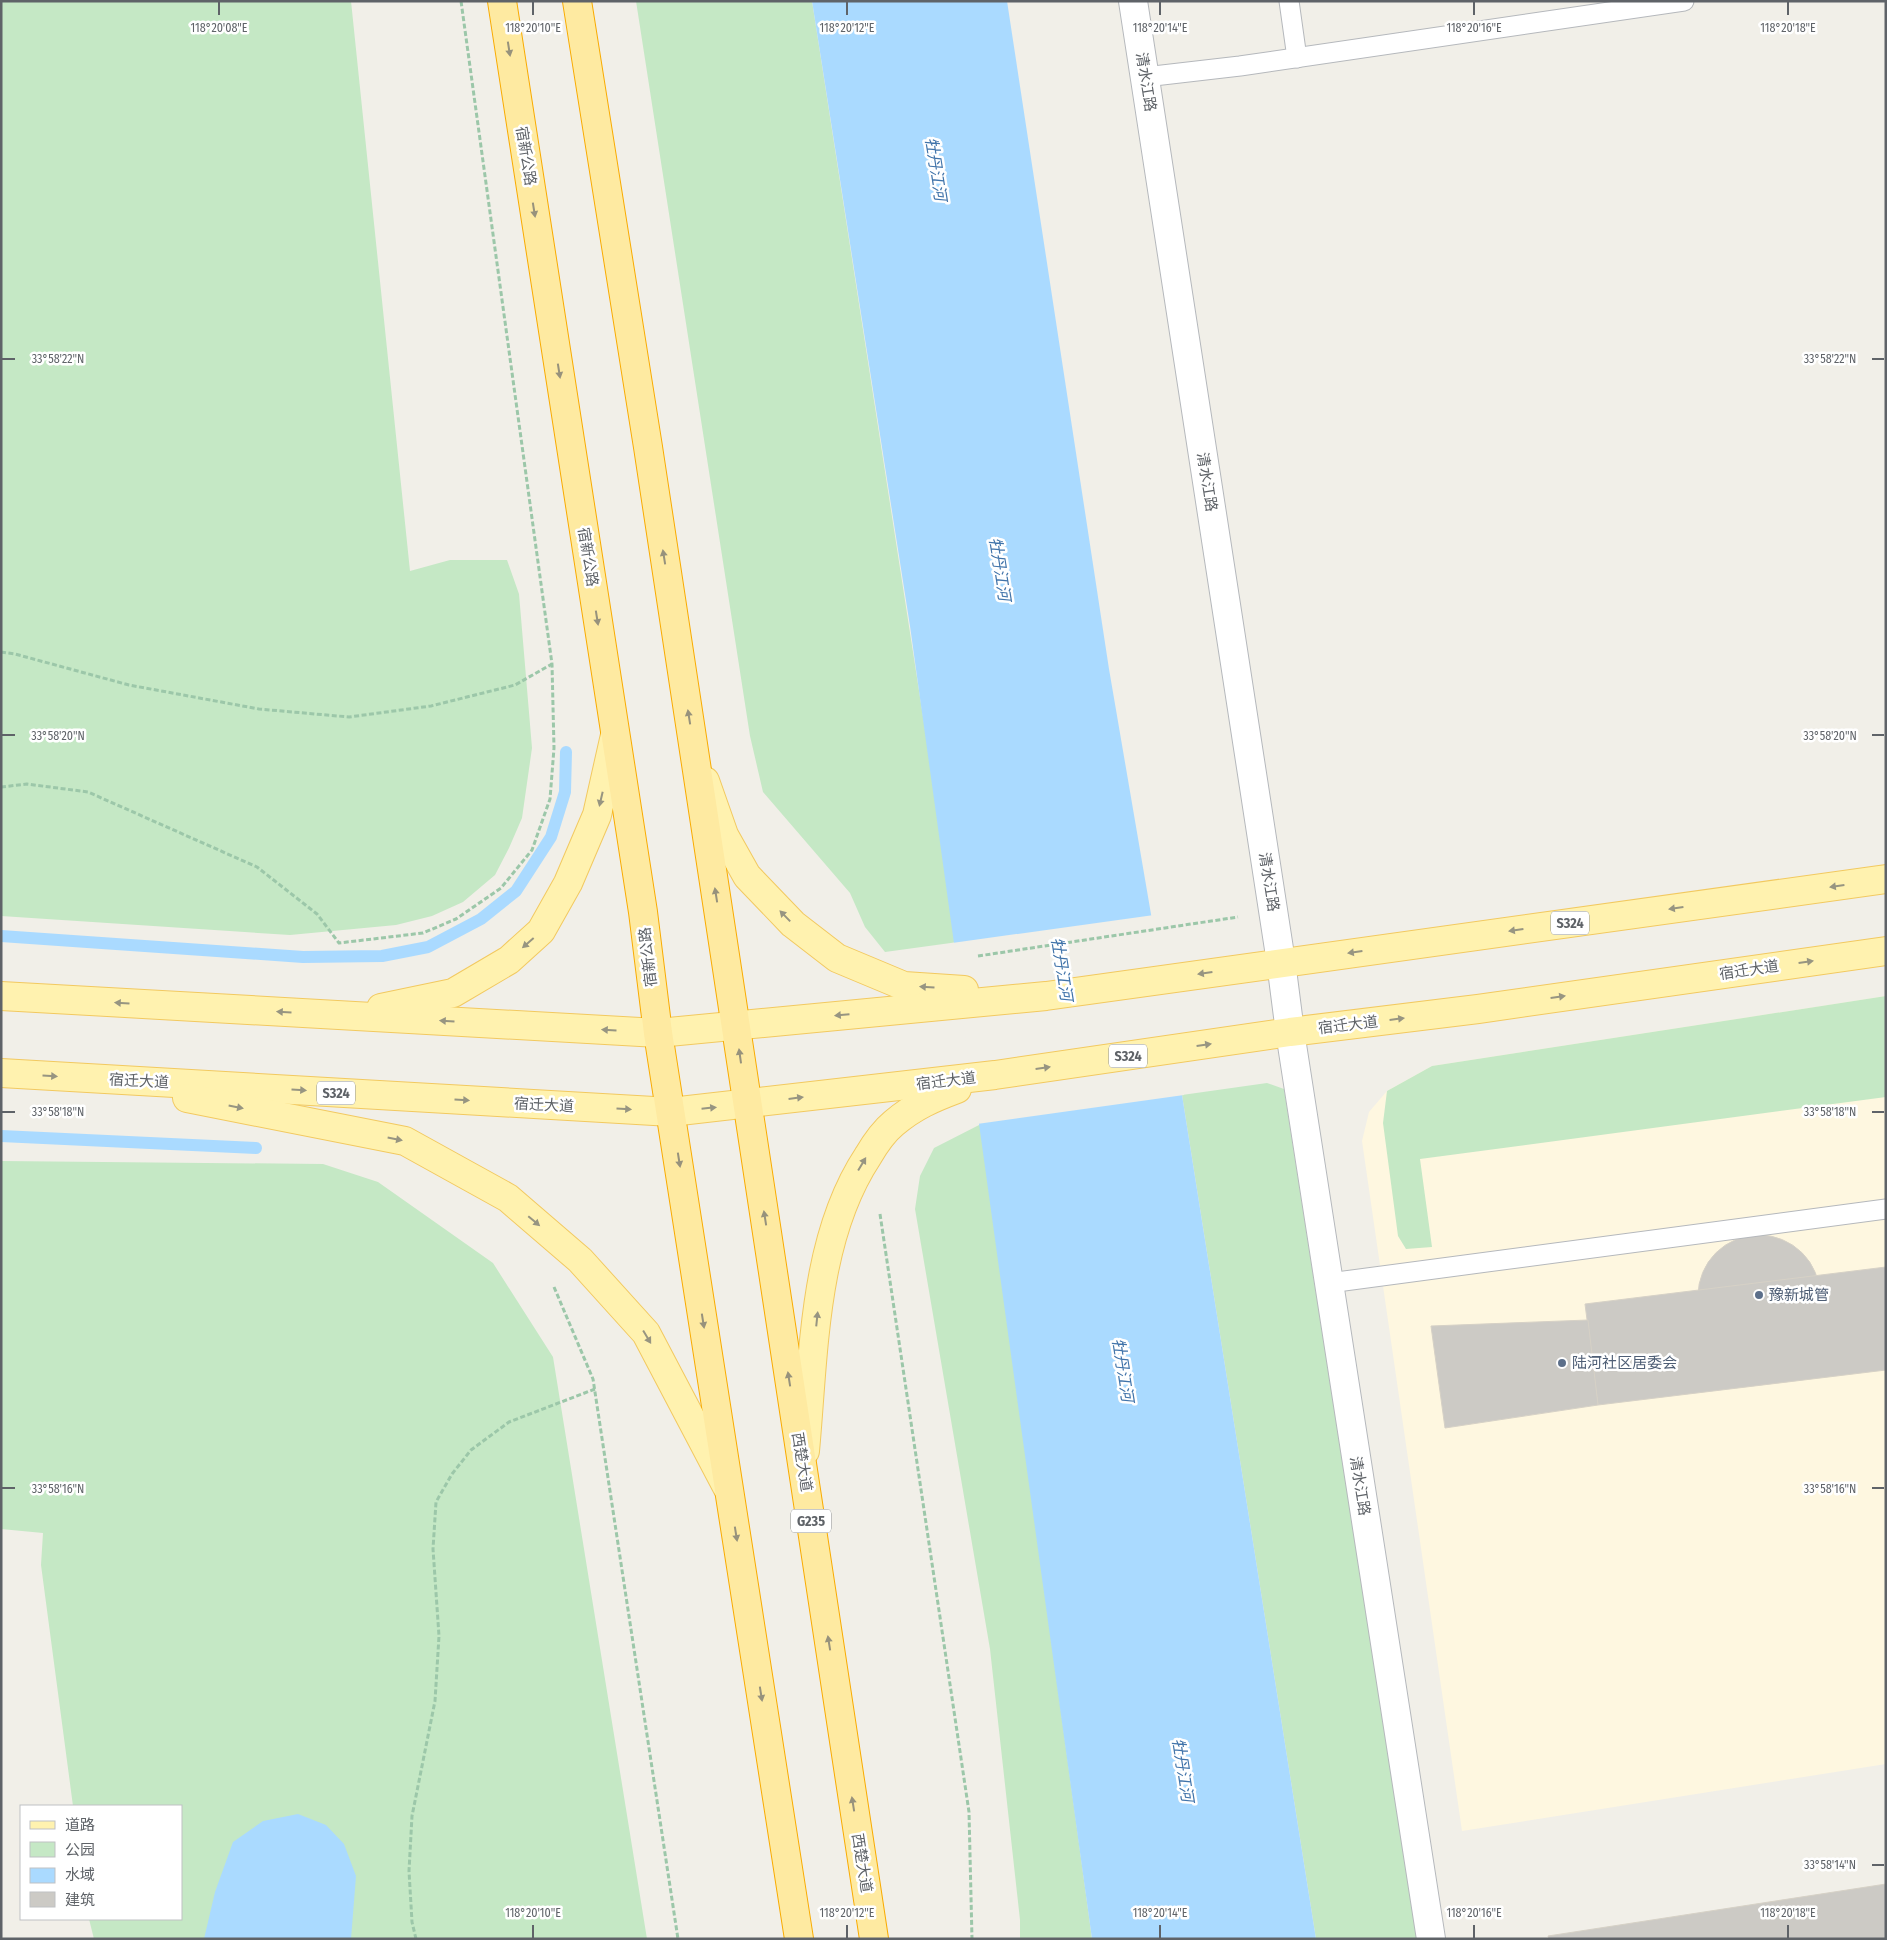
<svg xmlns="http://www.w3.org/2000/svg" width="1887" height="1940" font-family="'Fira Sans Condensed','Noto Sans SC',sans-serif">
  <rect width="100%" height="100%" fill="#f1efe8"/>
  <polygon fill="#fef7e0" points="1886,996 1886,1764 1462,1831 1362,1141 1369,1112 1387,1091 1432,1066"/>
  <g fill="#c5e8c5">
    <polygon points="1,1 351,1 410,571 450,560 507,560 519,594 532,748 522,818 509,848 495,875 463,902 432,916 396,925 290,935 1,916"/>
    <polygon points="636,1 812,1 958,942 885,952 865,927 850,893 763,792 750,736"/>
    <polygon points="1886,996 1886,1097 1420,1159 1432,1247 1406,1249 1398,1236 1383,1123 1387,1091 1432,1066"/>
    <polygon points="1267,1083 1284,1089 1417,1939 1316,1939 1182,1095"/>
    <polygon points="981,1124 1092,1939 1020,1939 1020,1920 990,1649 915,1209 920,1176 934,1148"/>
    <polygon points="1,1161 323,1164 378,1182 493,1263 553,1357 647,1939 94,1939 89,1919 181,1919 181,1806 73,1806 41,1565 43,1533 1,1529"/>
  </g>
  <g fill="#aadaff">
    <polygon points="812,1 1007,1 1109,669 1182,1095 1316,1939 1092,1939 910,626"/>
    <polygon points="298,1814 326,1825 344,1844 356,1876 351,1939 204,1939 215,1892 233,1842 263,1821"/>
  </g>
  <polygon fill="#f1efe8" points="1154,915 1184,1095 977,1124 952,943"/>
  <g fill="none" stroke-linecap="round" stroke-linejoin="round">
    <g stroke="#aadaff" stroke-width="12">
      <polyline points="1,936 303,957 382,956 428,947 481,919 516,891 551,837 565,792 566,752"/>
      <polyline points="1,1136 256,1148"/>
    </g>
  </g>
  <g fill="#cccac5" stroke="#d6d1c6">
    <circle cx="1759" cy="1296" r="61"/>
    <polygon points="1886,1267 1886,1370 1598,1405 1585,1304"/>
    <polygon points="1588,1320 1598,1405 1445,1428 1431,1326"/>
    <polygon points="1886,1884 1886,1939 1549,1939 1548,1936"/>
  </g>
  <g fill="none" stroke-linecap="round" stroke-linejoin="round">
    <g stroke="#b5b8bc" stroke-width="21">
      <g id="service">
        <polyline points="1289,1 1297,58"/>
        <polyline points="1145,77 1240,66 1684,1"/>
        <polyline points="1329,1283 1886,1209"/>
      </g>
    </g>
    <g stroke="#b5b8bc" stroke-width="30">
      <polyline id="tertiary" points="1133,1 1281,962 1290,1032 1431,1939"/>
    </g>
    <g stroke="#f2c960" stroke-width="30">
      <g id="primary">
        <polyline points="705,781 724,835 747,876 793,924 837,958 904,986 964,990"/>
        <polyline points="1,996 658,1033 1046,996 1886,879"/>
        <polyline points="381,1008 453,993 509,960 541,931 568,883 597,815 615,735"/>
        <polyline points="1,1073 671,1112 995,1075 1290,1032 1478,1009 1886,951"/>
        <polyline points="187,1098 405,1141 508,1198 580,1260 646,1333 727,1487"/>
        <path d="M805,1451C814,1354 813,1239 868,1156C875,1144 883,1132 894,1123C914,1106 933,1098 957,1089"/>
      </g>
    </g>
    <g stroke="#f9ab00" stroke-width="30">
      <g id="trunk">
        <polyline points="502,1 643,912 658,1033 799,1939"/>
        <polyline points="577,1 648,447 874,1939"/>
      </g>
    </g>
    <g stroke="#9cc7a9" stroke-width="3" stroke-dasharray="5 2.5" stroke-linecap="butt">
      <polyline points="1,652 15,654 129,685 259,709 349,717 431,706 515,685 552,664"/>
      <polyline points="1,787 27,784 88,792 257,867 317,914 339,943 423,933 456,919 501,888 532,850 550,799 554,748 552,664 461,1"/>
      <polyline points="978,956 1238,917"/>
      <polyline points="880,1214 969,1812 972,1939"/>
      <polyline points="554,1287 593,1379 678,1939"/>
      <polyline points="416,1939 412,1922 409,1871 412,1816 435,1701 439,1636 433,1549 436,1502 452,1474 471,1450 509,1422 595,1389"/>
    </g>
    <use href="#service" stroke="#fff" stroke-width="19"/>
    <use href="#tertiary" stroke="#fff" stroke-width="28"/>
    <use href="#primary" stroke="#fff2af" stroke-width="28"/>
    <use href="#trunk" stroke="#feeaa1" stroke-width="28"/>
  </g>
  <defs><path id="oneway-solid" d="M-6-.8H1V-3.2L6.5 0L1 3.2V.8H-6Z" transform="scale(1.25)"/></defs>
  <g fill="#97927c">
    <use href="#oneway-solid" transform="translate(509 49) rotate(81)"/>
    <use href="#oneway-solid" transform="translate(534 210) rotate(81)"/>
    <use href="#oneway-solid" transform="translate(559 371) rotate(81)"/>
    <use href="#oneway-solid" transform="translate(664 557) rotate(-99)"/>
    <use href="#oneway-solid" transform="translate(597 618) rotate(81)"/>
    <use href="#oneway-solid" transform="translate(689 717) rotate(-99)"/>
    <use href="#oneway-solid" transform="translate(716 895) rotate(-99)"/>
    <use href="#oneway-solid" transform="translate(740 1056) rotate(-98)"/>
    <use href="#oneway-solid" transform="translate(679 1160) rotate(81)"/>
    <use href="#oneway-solid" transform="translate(765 1218) rotate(-99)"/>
    <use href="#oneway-solid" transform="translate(703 1321) rotate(81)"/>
    <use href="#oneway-solid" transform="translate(789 1379) rotate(-99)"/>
    <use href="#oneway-solid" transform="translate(736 1534) rotate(81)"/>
    <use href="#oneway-solid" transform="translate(829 1643) rotate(-99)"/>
    <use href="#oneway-solid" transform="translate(761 1694) rotate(81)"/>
    <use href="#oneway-solid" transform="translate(853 1804) rotate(-99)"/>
  </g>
  <g fill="#979581">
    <use href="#oneway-solid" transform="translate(601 799) rotate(103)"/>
    <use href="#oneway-solid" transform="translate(1837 886) rotate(172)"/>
    <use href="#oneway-solid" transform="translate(1676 908) rotate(172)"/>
    <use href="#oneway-solid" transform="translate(785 916) rotate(-134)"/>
    <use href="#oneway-solid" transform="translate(1516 930) rotate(172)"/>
    <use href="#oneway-solid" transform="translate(528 943) rotate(139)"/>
    <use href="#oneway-solid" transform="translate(1355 952) rotate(172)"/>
    <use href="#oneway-solid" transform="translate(1806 962) rotate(-8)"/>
    <use href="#oneway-solid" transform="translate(1205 973) rotate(172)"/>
    <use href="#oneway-solid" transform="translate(927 987) rotate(-176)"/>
    <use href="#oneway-solid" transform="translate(1558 997) rotate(-8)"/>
    <use href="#oneway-solid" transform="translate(122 1003) rotate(-177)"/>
    <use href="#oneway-solid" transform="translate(284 1012) rotate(-177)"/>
    <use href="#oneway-solid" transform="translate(842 1015) rotate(175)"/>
    <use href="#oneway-solid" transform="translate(1397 1019) rotate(-7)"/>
    <use href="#oneway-solid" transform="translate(447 1021) rotate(-177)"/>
    <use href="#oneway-solid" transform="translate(609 1030) rotate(-177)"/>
    <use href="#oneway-solid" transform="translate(1204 1045) rotate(-8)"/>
    <use href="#oneway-solid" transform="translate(1043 1068) rotate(-8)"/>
    <use href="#oneway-solid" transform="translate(50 1076) rotate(3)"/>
    <use href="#oneway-solid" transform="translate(299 1090) rotate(3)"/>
    <use href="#oneway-solid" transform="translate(796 1098) rotate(-7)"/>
    <use href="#oneway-solid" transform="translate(462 1100) rotate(3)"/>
    <use href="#oneway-solid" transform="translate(236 1107) rotate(11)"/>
    <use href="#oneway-solid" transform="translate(709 1108) rotate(-6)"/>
    <use href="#oneway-solid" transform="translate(624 1109) rotate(3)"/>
    <use href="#oneway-solid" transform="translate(395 1139) rotate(11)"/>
    <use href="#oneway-solid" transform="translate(862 1164) rotate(-59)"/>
    <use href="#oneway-solid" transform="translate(534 1221) rotate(40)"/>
    <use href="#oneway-solid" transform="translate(817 1319) rotate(-84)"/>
    <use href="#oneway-solid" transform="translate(647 1337) rotate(59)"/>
  </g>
  <path fill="none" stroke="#5f6368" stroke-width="2" d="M219,2V15M533,2V15M847,2V15M1160,2V15M1474,2V15M1788,2V15M2,359H15M1872,359H1884M2,735H15M1872,735H1884M2,1112H15M1872,1112H1884M2,1488H15M1872,1488H1884M1872,1865H1884M533,1925V1938M847,1925V1938M1160,1925V1938M1474,1925V1938M1788,1925V1938"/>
  <g fill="#5c6f8a" stroke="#fff" stroke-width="2">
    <circle cx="1759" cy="1295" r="5"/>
    <circle cx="1562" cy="1363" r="5"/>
  </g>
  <g text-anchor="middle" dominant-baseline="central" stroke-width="5" stroke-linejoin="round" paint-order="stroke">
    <g fill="#fff" stroke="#8f9295" stroke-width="1">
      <rect x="1551" y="911.5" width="38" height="23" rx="4"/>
      <rect x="1109" y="1044.5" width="38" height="23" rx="4"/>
      <rect x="317" y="1081.5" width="38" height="23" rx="4"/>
      <rect x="791" y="1509.5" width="40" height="23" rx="4"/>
    </g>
    <g font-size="14" font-weight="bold" fill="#5f6368">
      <text x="1570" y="923">S324</text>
      <text x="1128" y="1056">S324</text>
      <text x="336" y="1093">S324</text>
      <text x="811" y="1521">G235</text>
    </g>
    <g font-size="15" fill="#5f6368" stroke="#fff">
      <text transform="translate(1146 82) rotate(81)">清水江路</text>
      <text transform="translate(526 156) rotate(81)">宿新公路</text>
      <text transform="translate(1207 482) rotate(81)">清水江路</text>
      <text transform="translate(588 557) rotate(81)">宿新公路</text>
      <text transform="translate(1269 882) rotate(81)">清水江路</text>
      <text transform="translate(648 957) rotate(-97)">宿新公路</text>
      <text transform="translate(1749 970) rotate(-8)">宿迁大道</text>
      <text transform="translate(1348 1025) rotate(-7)">宿迁大道</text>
      <text transform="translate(139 1081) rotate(3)">宿迁大道</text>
      <text transform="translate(946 1081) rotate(-7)">宿迁大道</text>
      <text transform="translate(544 1105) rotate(3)">宿迁大道</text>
      <text transform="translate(802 1462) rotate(81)">西楚大道</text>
      <text transform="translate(1360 1486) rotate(81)">清水江路</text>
      <text transform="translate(862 1863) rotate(81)">西楚大道</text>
    </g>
    <g font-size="15" fill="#4e5e75" stroke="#fff" text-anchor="start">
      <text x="1769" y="1295">豫新城管</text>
      <text x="1572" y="1363">陆河社区居委会</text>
    </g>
    <g font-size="16" font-style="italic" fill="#4174aa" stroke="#fff">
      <text transform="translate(936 169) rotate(81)">牡丹江河</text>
      <text transform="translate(1000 569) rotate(81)">牡丹江河</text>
      <text transform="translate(1062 969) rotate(81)">牡丹江河</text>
      <text transform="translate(1123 1370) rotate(81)">牡丹江河</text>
      <text transform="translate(1183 1770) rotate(81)">牡丹江河</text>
    </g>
  </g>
  <g font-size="12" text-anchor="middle" fill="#5f6368" stroke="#fff" stroke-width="5" stroke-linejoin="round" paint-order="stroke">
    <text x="219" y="32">118°20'08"E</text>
    <text x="533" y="32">118°20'10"E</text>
    <text x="847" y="32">118°20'12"E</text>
    <text x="1160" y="32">118°20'14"E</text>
    <text x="1474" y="32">118°20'16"E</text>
    <text x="1788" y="32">118°20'18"E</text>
    <text x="58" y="363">33°58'22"N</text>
    <text x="1830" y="363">33°58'22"N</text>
    <text x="58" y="740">33°58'20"N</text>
    <text x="1830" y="740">33°58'20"N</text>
    <text x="58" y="1116">33°58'18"N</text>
    <text x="1830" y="1116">33°58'18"N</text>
    <text x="58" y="1493">33°58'16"N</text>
    <text x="1830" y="1493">33°58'16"N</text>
    <text x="1830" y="1869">33°58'14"N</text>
    <text x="533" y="1917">118°20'10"E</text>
    <text x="847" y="1917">118°20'12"E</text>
    <text x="1160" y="1917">118°20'14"E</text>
    <text x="1474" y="1917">118°20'16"E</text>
    <text x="1788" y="1917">118°20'18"E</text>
  </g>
  <rect width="1887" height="1940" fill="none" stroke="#5f6368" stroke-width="5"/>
  <rect x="20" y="1805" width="162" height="115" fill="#ffffff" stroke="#bfc1c3"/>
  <rect x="30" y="1821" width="25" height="8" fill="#fff2af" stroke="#bfc1c3"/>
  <text x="65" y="1830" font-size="15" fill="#5f6368">道路</text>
  <rect x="30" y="1842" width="25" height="15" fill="#c5e8c5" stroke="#bfc1c3"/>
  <text x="65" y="1855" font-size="15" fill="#5f6368">公园</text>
  <rect x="30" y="1868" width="25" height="15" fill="#aadaff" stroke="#bfc1c3"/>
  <text x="65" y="1880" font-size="15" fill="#5f6368">水域</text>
  <rect x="30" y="1892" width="25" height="15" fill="#cccac5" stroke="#bfc1c3"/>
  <text x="65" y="1905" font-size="15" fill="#5f6368">建筑</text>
</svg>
